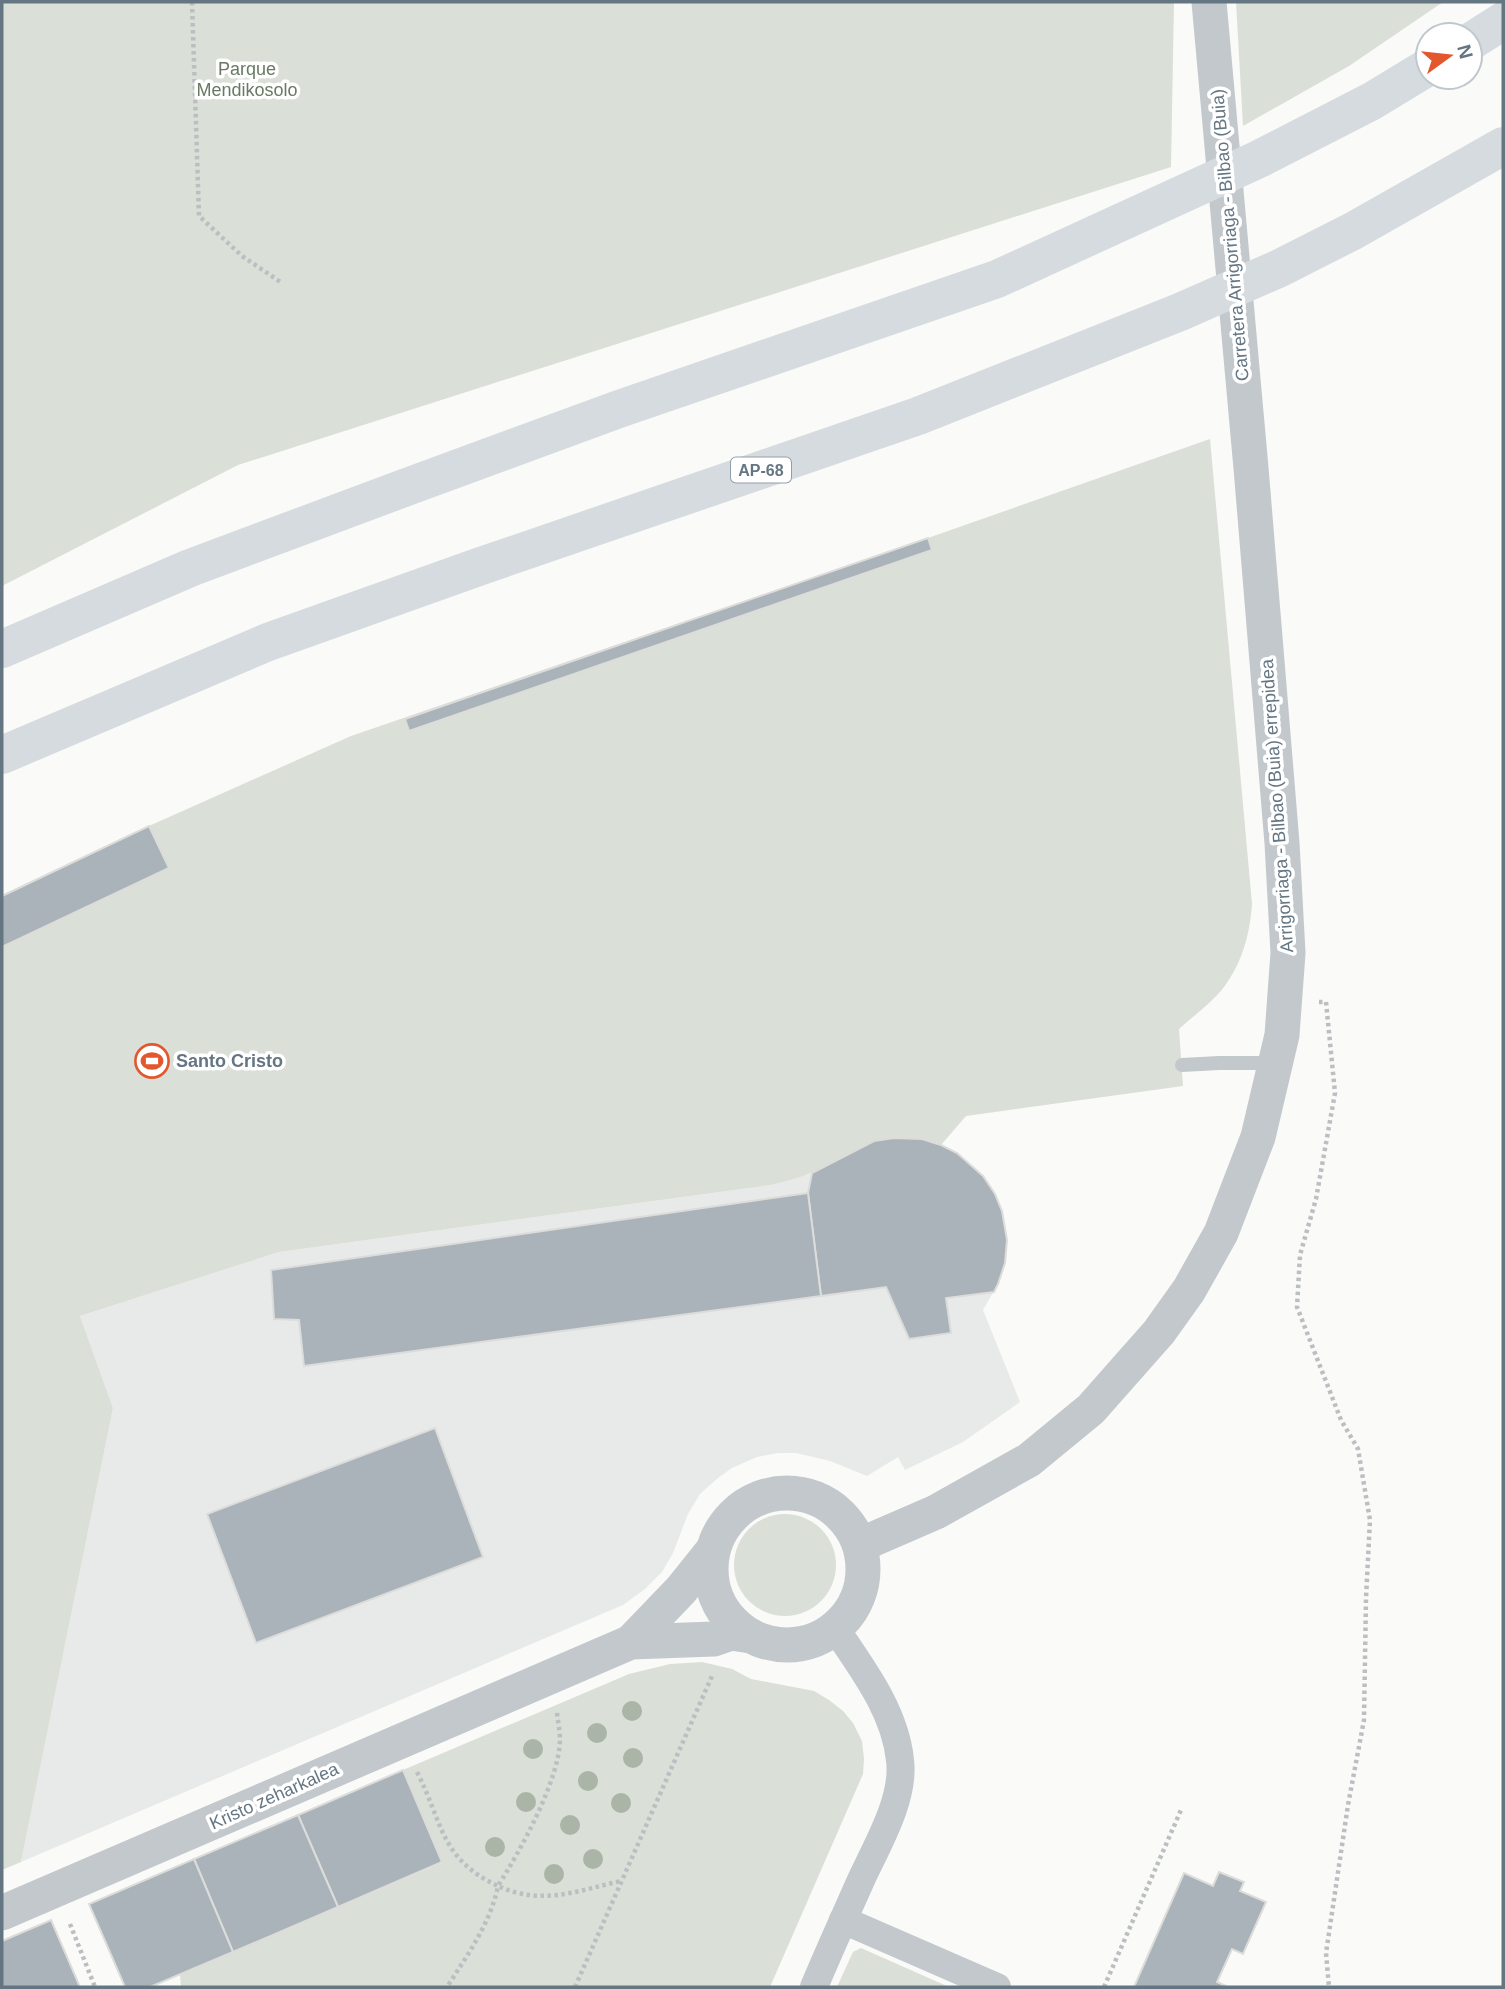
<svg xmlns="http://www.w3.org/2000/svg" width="1505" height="1989" font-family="Helvetica,sans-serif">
  <rect width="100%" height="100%" fill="#fafaf8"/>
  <polygon fill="#e8e9e9" points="894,1138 922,1139 941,1145 957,1153 983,1176 995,1194 1002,1211 1007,1240 1005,1263 998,1284 983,1310 1020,1402 963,1442 905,1470 898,1457 867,1476 830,1461 796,1453 778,1453 757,1457 732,1468 718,1478 700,1494 688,1514 673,1553 662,1572 645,1589 623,1605 21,1862 113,1408 80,1316 279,1252 771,1185 812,1173 874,1141"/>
  <g fill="#dadfd7">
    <polygon points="2,2 1174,2 1171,167 238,465 2,586"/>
    <polygon points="1236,2 1443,2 1349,66 1243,126"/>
    <path d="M1210,439L1252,904C1250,934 1242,963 1224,987C1212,1003 1193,1016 1179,1029L1183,1086L966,1116L941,1145C883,1127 862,1148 813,1172C800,1178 785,1181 771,1185L279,1252L80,1316L113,1408L21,1862L2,1870V896L149,826L351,736L928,538Z"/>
    <circle cx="785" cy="1565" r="51"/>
    <polygon points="702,1662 732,1669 751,1679 814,1691 829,1700 843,1711 853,1723 862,1741 864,1759 863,1774 770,1987 181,1987 180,1975 442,1863 403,1770 629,1674 670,1664"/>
    <polygon points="861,1948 949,1987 837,1987 853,1952"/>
  </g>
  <g fill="#aab3b9" stroke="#dcdcda" stroke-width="2">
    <polygon points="928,538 932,550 409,731 405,719"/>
    <polygon points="149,826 169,868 2,947 2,896"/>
    <polygon points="894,1138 922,1139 941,1145 957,1153 983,1176 995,1194 1002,1211 1007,1240 1005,1263 998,1284 994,1292 946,1298 951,1333 909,1339 886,1287 821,1296 808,1193 812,1173 874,1141"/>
    <polygon points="808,1193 821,1296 304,1366 299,1320 274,1319 271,1270"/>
    <polygon points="435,1428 483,1557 256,1643 207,1514"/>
    <polygon points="403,1770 442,1862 338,1907 298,1815"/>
    <polygon points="298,1815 338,1907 233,1952 194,1859"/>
    <polygon points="194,1859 233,1952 150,1987 125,1987 89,1904"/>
    <polygon points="1219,1872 1244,1882 1240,1891 1266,1902 1243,1954 1232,1949 1217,1982 1228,1987 1134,1987 1184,1873 1213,1886"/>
    <polygon points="51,1920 80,1987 2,1987 2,1941"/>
  </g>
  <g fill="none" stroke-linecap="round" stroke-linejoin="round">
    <g stroke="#bbbfc2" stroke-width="4.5" stroke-dasharray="3.5 3.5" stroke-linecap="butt">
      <polyline points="192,2 199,216 242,256 282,283"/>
      <polyline points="1319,1002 1326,1002 1335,1093 1316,1199 1300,1255 1297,1307 1341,1420 1358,1449 1370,1520 1366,1598 1364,1720 1348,1805 1326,1953 1329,1987"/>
      <path d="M557,1713C558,1722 560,1731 560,1740C559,1781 520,1851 498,1886C542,1906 576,1891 621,1881"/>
      <path d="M417,1772C443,1823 440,1859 498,1886C490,1924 468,1954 447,1987"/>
      <polyline points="70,1924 95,1987"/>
      <polyline points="575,1987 712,1676"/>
      <polyline points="1104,1987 1181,1810"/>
    </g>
    <polyline stroke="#c3c8cc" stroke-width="14" points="1182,1065 1219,1063 1275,1063"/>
    <g stroke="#c3c8cc" stroke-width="28">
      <polyline points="843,1920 997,1987"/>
      <path d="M814,1987C829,1951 845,1916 861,1880C877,1845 905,1799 900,1760C895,1711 862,1668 835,1628"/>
    </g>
    <g stroke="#c3c8cc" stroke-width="35">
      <circle cx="787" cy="1569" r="76"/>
      <polyline points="860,1545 936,1512 1029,1460 1091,1409 1159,1332 1189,1290 1221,1233 1258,1137 1282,1035 1288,953 1282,843 1251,468 1209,2"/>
      <polyline points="631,1642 681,1590 713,1550"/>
      <polyline points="2,1913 631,1642 714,1639 731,1633 751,1636"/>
    </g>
    <g stroke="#d6dbdf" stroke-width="38">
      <polyline points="1470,42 1503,21"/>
      <polyline points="2,649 190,568 404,488 619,409 997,279 1259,159 1372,101 1428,67"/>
      <polyline points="2,755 268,642 481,566 918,416 1180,312 1280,268 1353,231 1503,146"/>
    </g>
  </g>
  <g fill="#aab4a7">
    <circle cx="632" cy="1711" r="10"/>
    <circle cx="597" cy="1733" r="10"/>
    <circle cx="533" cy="1749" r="10"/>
    <circle cx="633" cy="1758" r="10"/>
    <circle cx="588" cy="1781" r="10"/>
    <circle cx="526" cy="1802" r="10"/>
    <circle cx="621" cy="1803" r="10"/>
    <circle cx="570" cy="1825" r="10"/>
    <circle cx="495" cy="1847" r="10"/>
    <circle cx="593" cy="1859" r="10"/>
    <circle cx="554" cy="1874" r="10"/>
  </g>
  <defs>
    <g id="stadium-ring" transform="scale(1.75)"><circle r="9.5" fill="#fff" stroke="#e4572e" stroke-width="1.5"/><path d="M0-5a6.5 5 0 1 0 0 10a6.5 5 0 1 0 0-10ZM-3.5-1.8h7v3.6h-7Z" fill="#e4572e"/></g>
  </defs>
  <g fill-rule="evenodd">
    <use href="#stadium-ring" x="152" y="1061"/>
  </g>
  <g text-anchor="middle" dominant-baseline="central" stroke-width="7" stroke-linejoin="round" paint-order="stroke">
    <rect fill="#fff" stroke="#939fa8" stroke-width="2" x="731" y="457.5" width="60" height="25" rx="5"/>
    <g font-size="16" font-weight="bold" fill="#657683">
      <text x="761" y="470">AP-68</text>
    </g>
    <g font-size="18" fill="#687a64" stroke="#fff">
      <text x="247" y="69">Parque<tspan x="247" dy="21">Mendikosolo</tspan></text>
    </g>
    <g font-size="18" fill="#657683" stroke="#fff">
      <text transform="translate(1230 235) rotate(-95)">Carretera Arrigorriaga - Bilbao (Buia)</text>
      <text transform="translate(1277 806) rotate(-94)">Arrigorriaga - Bilbao (Buia) errepidea</text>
      <text transform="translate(274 1796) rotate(-24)">Kristo zeharkalea</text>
    </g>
    <g font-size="18" font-weight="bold" fill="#657683" stroke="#fff" text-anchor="start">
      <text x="176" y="1061">Santo Cristo</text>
    </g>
  </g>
  <rect width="1505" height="1989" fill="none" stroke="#657683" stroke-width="7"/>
  <g transform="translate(1449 56) rotate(75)"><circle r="33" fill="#ffffff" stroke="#c1c8cd" stroke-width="2"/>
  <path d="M0-5L12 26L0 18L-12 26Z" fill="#e4572e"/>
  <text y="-10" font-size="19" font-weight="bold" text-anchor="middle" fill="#657683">N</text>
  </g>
</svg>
